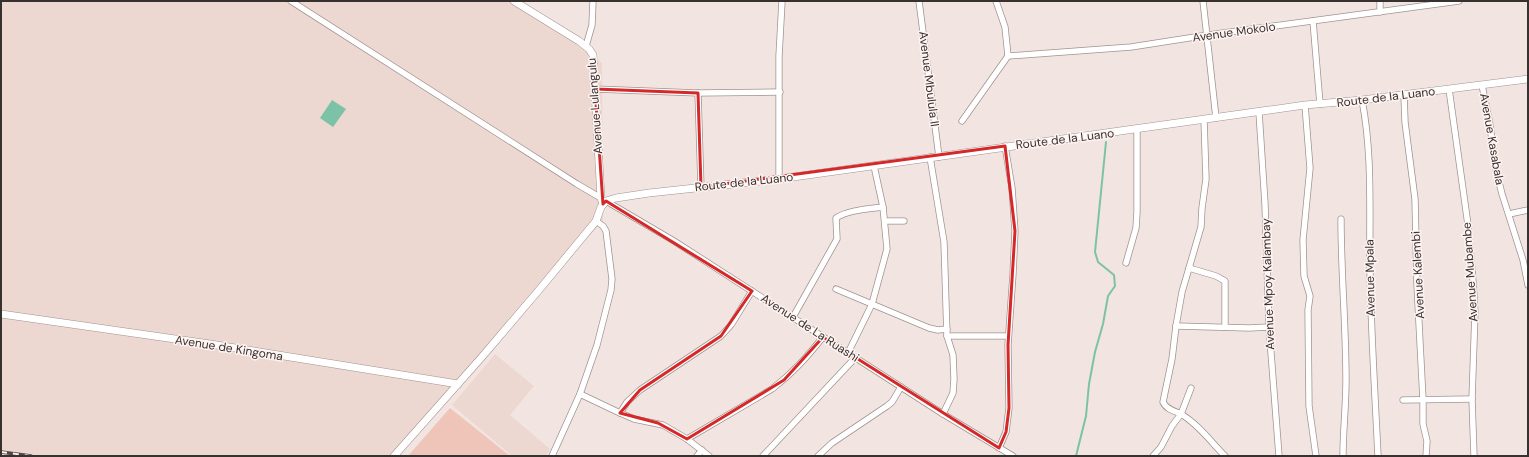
<svg xmlns="http://www.w3.org/2000/svg" width="1529" height="457" font-family="'DM Sans',sans-serif">
  <rect width="100%" height="100%" fill="#f2e5e1"/>
  <g fill="#edd7d1">
    <polygon points="1,1 518,1 602,63 603,221 389,456 1,456"/>
    <polygon points="495,354 534,386 510,415 550,449 546,456 512,456 452,405"/>
  </g>
  <polygon fill="#efc4b9" points="450,408 510,456 408,456"/>
  <polygon fill="#7cc2a6" points="332,100 346,109 333,127 320,118"/>
  <g fill="none" stroke-linecap="round" stroke-linejoin="round">
    <polyline stroke="#7cc2a6" stroke-width="2" points="1076,456 1086,416 1089,384 1095,352 1103,324 1108,296 1115,286 1114,275 1098,262 1095,252 1106,142"/>
    <g stroke="#a09390" stroke-width="7">
      <g id="minor">
        <polyline points="291,1 577,184 601,198"/>
        <polyline points="919,1 939,157"/>
        <polyline points="1203,1 1216,118"/>
        <polyline points="1380,1 1380,12"/>
        <polyline points="1313,21 1320,104"/>
        <polyline points="586,46 592,25 593,1"/>
        <polyline points="1008,56 1131,47 1208,35 1459,1"/>
        <polyline points="1482,85 1490,125 1495,166 1502,194 1523,260 1528,285"/>
        <polyline points="595,89 698,93 780,92"/>
        <polyline points="1449,89 1468,225 1473,281 1475,312 1472,399 1474,456"/>
        <polyline points="698,93 701,187"/>
        <polyline points="1404,95 1405,122 1415,199 1417,285 1423,400 1423,424 1427,441 1426,456"/>
        <path d="M1362,100C1373,156 1369,214 1370,270C1371,332 1375,394 1378,456"/>
        <polyline points="1305,105 1310,168 1303,240 1304,276 1310,296 1308,310 1309,406 1316,456"/>
        <polyline points="1259,112 1265,204 1269,327 1279,456"/>
        <path d="M1204,119L1206,179L1202,208L1201,227L1182,292L1176,326L1172,359L1163,402C1166,409 1174,411 1181,414C1198,424 1211,442 1225,456"/>
        <polyline points="962,121 1008,56 1005,27 996,1"/>
        <polyline points="930,157 944,242 947,336 953,355 954,379 953,393 943,414"/>
        <polyline points="779,179 779,56 782,1"/>
        <polyline points="606,201 674,241 943,414 1013,456"/>
        <polyline points="1509,214 1528,210"/>
        <path d="M1341,219C1341,273 1346,326 1346,380C1346,406 1343,431 1343,456"/>
        <polyline points="885,221 904,221"/>
        <polyline points="1126,263 1136,228 1137,212 1137,129"/>
        <polyline points="1189,268 1216,276 1225,281 1225,327"/>
        <polyline points="836,289 929,328 938,330 947,329"/>
        <path d="M793,317L837,239L836,218C848,210 869,209 883,207"/>
        <polyline points="1176,326 1249,328 1269,327"/>
        <polyline points="947,336 1008,336"/>
        <polyline points="848,353 872,304 887,249 883,207 874,166"/>
        <polyline points="580,394 620,413 634,419 663,425 687,439 709,456"/>
        <polyline points="1403,400 1472,399"/>
        <polyline points="620,413 627,402 640,390 721,336 731,325 752,291"/>
        <path d="M687,439L772,389C793,373 807,357 823,337"/>
        <polyline points="999,448 1006,432 1009,408 1008,345 1013,274 1015,231 1012,188 1005,146"/>
        <polyline points="552,456 580,394 597,345 611,290 612,279 606,231 603,226 596,221"/>
        <polyline points="697,456 702,450"/>
        <polyline points="763,456 855,358"/>
        <polyline points="818,456 832,443 887,406 892,402 901,387"/>
        <polyline points="1153,456 1161,447 1172,426 1181,414 1191,388"/>
      </g>
    </g>
    <g stroke="#a09390" stroke-width="8">
      <g id="tertiary">
        <polyline points="514,1 579,41 589,49 593,55 601,198 603,204"/>
        <polyline points="1,314 210,344 458,384"/>
        <polyline points="394,456 481,358 539,290 596,221 601,207 606,201 616,198 649,193 779,179 1305,105 1362,100 1528,79"/>
      </g>
    </g>
    <use href="#minor" stroke="#fff" stroke-width="5.5"/>
    <use href="#tertiary" stroke="#fff" stroke-width="7"/>
    <g stroke="#4e4746" stroke-width="3.5">
      <polyline id="rail" points="1,452 31,456"/>
    </g>
    <use href="#rail" stroke="#fef3f0" stroke-width="2" stroke-dasharray="6" stroke-linecap="butt"/>
  </g>
  <path fill="none" stroke="#d62828" stroke-width="3" stroke-linejoin="round" d="M595,89L698,93L701,187L1005,146L1015,231L1008,345L1009,408L1006,432L999,448L823,337L784,380L687,439L658,423L620,413L640,390L721,336L752,291L606,201L603,204Z"/>
  <g text-anchor="middle" dominant-baseline="central" stroke-width="3" stroke-linejoin="round" paint-order="stroke">
    <g font-size="12" fill="#373130" stroke="#fef3f0">
      <text transform="translate(1234 32) rotate(-8)">Avenue Mokolo</text>
      <text transform="translate(929 79) rotate(83)">Avenue Mbulula II</text>
      <text transform="translate(1386 97) rotate(-7)">Route de la Luano</text>
      <text transform="translate(595 106) rotate(-94)">Avenue Lulangulu</text>
      <text transform="translate(1065 139) rotate(-7)">Route de la Luano</text>
      <text transform="translate(1492 139) rotate(80)">Avenue Kasabala</text>
      <text transform="translate(744 182) rotate(-6)">Route de la Luano</text>
      <text transform="translate(1470 272) rotate(-94)">Avenue Mubambe</text>
      <text transform="translate(1418 275) rotate(-93)">Avenue Kalembi</text>
      <text transform="translate(1370 278) rotate(-91)">Avenue Mpala</text>
      <text transform="translate(1268 284) rotate(-92)">Avenue Mpoy Kalambay</text>
      <text transform="translate(810 328) rotate(33)">Avenue de La Ruashi</text>
      <text transform="translate(229 348) rotate(9)">Avenue de Kingoma</text>
    </g>
  </g>
  <rect width="1529" height="457" fill="none" stroke="#373130" stroke-width="4"/>
</svg>
